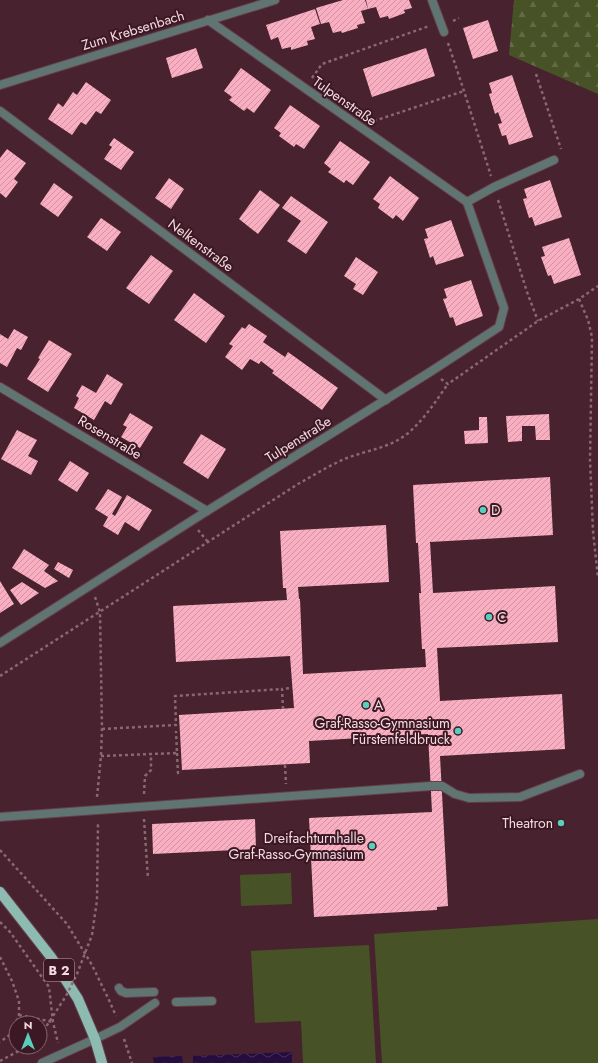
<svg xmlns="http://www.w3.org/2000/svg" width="598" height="1063" font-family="Jost,sans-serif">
  <defs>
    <pattern id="forest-firs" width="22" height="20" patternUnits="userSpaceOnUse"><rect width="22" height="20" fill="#475326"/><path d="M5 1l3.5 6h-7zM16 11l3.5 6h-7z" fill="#626b45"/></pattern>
    <pattern id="water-waves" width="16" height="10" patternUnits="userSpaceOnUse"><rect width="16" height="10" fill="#260d40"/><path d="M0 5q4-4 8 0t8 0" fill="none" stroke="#46305b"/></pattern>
    <pattern id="building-hatch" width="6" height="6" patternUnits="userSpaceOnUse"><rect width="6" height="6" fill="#faaec2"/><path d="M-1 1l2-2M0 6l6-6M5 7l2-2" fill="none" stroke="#ce93a2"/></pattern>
  </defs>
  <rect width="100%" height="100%" fill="#48222e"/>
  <polygon fill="url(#forest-firs)" points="514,0 598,0 598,94 509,55"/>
  <g fill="#475326">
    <polygon points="291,873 292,904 241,906 240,875"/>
    <polygon points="598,919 598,1063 382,1063 374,934"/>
    <polygon points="369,945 376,1063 303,1063 301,1021 255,1023 251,951"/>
  </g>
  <g fill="url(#water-waves)">
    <polygon points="292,1052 292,1063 193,1063 193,1056"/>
    <polygon points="182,1056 183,1063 154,1063 153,1057"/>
  </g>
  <g fill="url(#building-hatch)">
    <polygon points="343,0 365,0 368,9 361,11 365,23 357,25 358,28 342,33 341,31 333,33 329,22 321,24 316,8"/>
    <polygon points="366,0 409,0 412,8 404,10 405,13 389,19 388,16 380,18 376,7 368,9"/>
    <polygon points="315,9 320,24 311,27 315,39 307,41 308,45 291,50 291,47 282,49 278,37 271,40 266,25"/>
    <polygon points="488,20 498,51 473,59 463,28"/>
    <polygon points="196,48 203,68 172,78 166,58"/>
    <polygon points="426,48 435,76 372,97 363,69"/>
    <polygon points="241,68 271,90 254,113 247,108 244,111 229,100 232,97 224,91"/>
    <polygon points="512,75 533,137 509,145 506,135 502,136 498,124 502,123 498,112 495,114 489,94 492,93 489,83"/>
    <polygon points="86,82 111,100 101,114 96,111 86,125 81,122 72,135 48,119 58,103 63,107 73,92 77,95"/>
    <polygon points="290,105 320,126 304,149 296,144 294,147 279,136 281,133 274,128"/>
    <polygon points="114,138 134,152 121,170 104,159 112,147 109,145"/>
    <polygon points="340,141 370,162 353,185 346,180 344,183 328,172 331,169 324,163"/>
    <polygon points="7,149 26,163 14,179 18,182 6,198 0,193 0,158"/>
    <polygon points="390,176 419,198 403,221 396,215 393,219 378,208 380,204 373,199"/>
    <polygon points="169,178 184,189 171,209 155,198"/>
    <polygon points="550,180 562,217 535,226 532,217 529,218 523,199 527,198 524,189"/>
    <polygon points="54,183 73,197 58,217 40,204"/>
    <polygon points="260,190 280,205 258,234 239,219"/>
    <polygon points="291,196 328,222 306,254 287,241 301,221 282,208"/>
    <polygon points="101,218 121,232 107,251 87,237"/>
    <polygon points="451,220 464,256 436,265 433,256 430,258 424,239 428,238 425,229"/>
    <polygon points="569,238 581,275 554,284 551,275 548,276 541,257 545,256 542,247"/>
    <polygon points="151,255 173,271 149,304 126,288"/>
    <polygon points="356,257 378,272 363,295 353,289 356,284 344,276"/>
    <polygon points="471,280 483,316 456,326 453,317 450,318 443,299 447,298 444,289"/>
    <polygon points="194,293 225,316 206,343 174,320"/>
    <polygon points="249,324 267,336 263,342 285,357 288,352 338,388 322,410 272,373 274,371 261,361 259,364 250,359 242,370 225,357 233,346 229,344 242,327 245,329"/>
    <polygon points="14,329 28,337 21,350 17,348 7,367 0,363 0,334 8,339"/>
    <polygon points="49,340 72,354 48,392 27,379 40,359 38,358"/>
    <polygon points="107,374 123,384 111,405 105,401 94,420 74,408 79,398 76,396 82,385 96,393"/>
    <polygon points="130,413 153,427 140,448 121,437 127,427 123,425"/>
    <polygon points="549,414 550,440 536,440 535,426 522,426 522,441 508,442 506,416"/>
    <polygon points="479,417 487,417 488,443 465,444 464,431 479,430"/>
    <polygon points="17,430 37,440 28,456 38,461 31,475 1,459"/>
    <polygon points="201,434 226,449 208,479 183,463"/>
    <polygon points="70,461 89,473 77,492 58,480"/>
    <polygon points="550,477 553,535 430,542 433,593 555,586 558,642 437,648 440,701 562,694 565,749 440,756 448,906 437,907 437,910 314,917 309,818 432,812 428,734 309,741 310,763 182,770 179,715 294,708 290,656 176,662 173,606 287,600 286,588 283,588 280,531 386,525 389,582 298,587 299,599 300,599 303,674 426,667 425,649 422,649 419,593 421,593 418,543 416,543 413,485"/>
    <polygon points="108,489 122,497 112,514 115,516 127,495 152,510 139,531 125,522 118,535 103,526 108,517 95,509"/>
    <polygon points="24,549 49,565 44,571 58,581 45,588 12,568"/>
    <polygon points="58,562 73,570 69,578 54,569"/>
    <polygon points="0,581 14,604 0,613"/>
    <polygon points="22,582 39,593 21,605 10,590"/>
    <polygon points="255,819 256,849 153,854 152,824"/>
  </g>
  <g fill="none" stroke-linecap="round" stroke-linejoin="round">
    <g stroke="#64404b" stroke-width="10">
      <g id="lane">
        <polyline points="119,988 121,991 126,993 154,992"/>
        <polyline points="176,1002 212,1001"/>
        <polyline points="95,1039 120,1027 155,1003"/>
      </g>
    </g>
    <g stroke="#64404b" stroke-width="10">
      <g id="street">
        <polyline points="432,0 444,32"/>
        <polyline points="0,85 275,0"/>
        <polyline points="0,111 386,400"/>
        <polyline points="467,202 494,187 554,160"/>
        <polyline points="0,387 207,511"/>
        <polyline points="0,643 207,511 430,372 499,327 504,308 467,202 208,20"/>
        <polyline points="0,817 431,786 442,786 455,794 469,798 520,797 580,774"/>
        <polyline points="42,1063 95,1039"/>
      </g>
    </g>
    <g stroke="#64404b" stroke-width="12">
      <polyline id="primary" points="0,892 51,957 78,999 95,1039 102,1063"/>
    </g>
    <g stroke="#896872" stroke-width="2.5" stroke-dasharray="3 3" stroke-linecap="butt">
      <polyline points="453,21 459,18"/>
      <polyline points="448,43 464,91 491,176"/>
      <polyline points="536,74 561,149"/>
      <polyline points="312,78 322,64 429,26"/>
      <polyline points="374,121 464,91"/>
      <polyline points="498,200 527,292 538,321"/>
      <polyline points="579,299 588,320 592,337 590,460 593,531 598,578"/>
      <polyline points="441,379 448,384 538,321 579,299 598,286"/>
      <polyline points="198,530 208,542"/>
      <polyline points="95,597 100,612 102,729 101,756 97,797"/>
      <path d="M0,676L298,484C314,475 330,465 347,458C368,450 389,448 407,434C424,420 435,402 448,384"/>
      <polyline points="283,709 282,689 292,688"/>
      <polyline points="102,729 176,725 175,696 282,689"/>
      <polyline points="177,753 178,773 182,772"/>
      <polyline points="101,756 177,753 176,731"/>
      <polyline points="285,765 286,784"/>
      <polyline points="144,794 145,776 151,770 151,754"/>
      <polyline points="144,819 148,879"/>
      <polyline points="0,850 67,924 92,965 108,998 116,1016"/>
      <polyline points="0,922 10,932 49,987 53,1022 58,1043"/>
      <polyline points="92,935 97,900 98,822"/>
      <polyline points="0,957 12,981 19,1001 19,1015 11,1034 0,1042"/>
      <polyline points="19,1015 53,1022"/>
      <polyline points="124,1039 132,1063"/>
      <polyline points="0,1061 26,1047"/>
    </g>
    <use href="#lane" stroke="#607571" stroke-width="8"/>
    <use href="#street" stroke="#607571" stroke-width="8"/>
    <use href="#primary" stroke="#8dbab1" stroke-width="10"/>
    <polyline stroke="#896872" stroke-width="2.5" stroke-dasharray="3 3" stroke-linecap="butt" points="40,1036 66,996 77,974 92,935"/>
  </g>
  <g fill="#5acebc" stroke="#3c1824" stroke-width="1.5">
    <circle cx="483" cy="510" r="4"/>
    <circle cx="489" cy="617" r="4"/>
    <circle cx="366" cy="705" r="4"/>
    <circle cx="458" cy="731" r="4"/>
    <circle cx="561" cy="823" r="4"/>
    <circle cx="372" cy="846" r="4"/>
  </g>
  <g text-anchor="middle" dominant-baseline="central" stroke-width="4" stroke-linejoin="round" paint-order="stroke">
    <rect fill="#3c1824" stroke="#bea0a8" stroke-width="1" x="44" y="959" width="30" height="22" rx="3"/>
    <g font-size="13" font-weight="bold" fill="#f5dbe1">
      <text x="59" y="970">B 2</text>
    </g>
    <g font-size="14" fill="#f5dbe1" stroke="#3c1824">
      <text transform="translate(133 30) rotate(-17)">Zum Krebsenbach</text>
      <text transform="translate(345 101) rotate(35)">Tulpenstraße</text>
      <text transform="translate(201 245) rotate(37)">Nelkenstraße</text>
      <text transform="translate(110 437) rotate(31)">Rosenstraße</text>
      <text transform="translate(298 439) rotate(-32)">Tulpenstraße</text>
    </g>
    <g font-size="14" fill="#f5dbe1" stroke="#3c1824" text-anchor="start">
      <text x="491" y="510">D</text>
      <text x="497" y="617">C</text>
      <text x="374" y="705">A</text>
      <text x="450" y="723" text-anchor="end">Graf-Rasso-Gymnasium<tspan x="450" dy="16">Fürstenfeldbruck</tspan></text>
      <text x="553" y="823" text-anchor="end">Theatron</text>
      <text x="364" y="838" text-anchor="end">Dreifachturnhalle<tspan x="364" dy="16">Graf-Rasso-Gymnasium</tspan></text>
    </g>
  </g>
  <g transform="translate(28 1035)"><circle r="19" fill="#3c1824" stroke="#866670"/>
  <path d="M0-3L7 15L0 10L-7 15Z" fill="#5acebc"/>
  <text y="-6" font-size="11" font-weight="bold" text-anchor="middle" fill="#f5dbe1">N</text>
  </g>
</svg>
